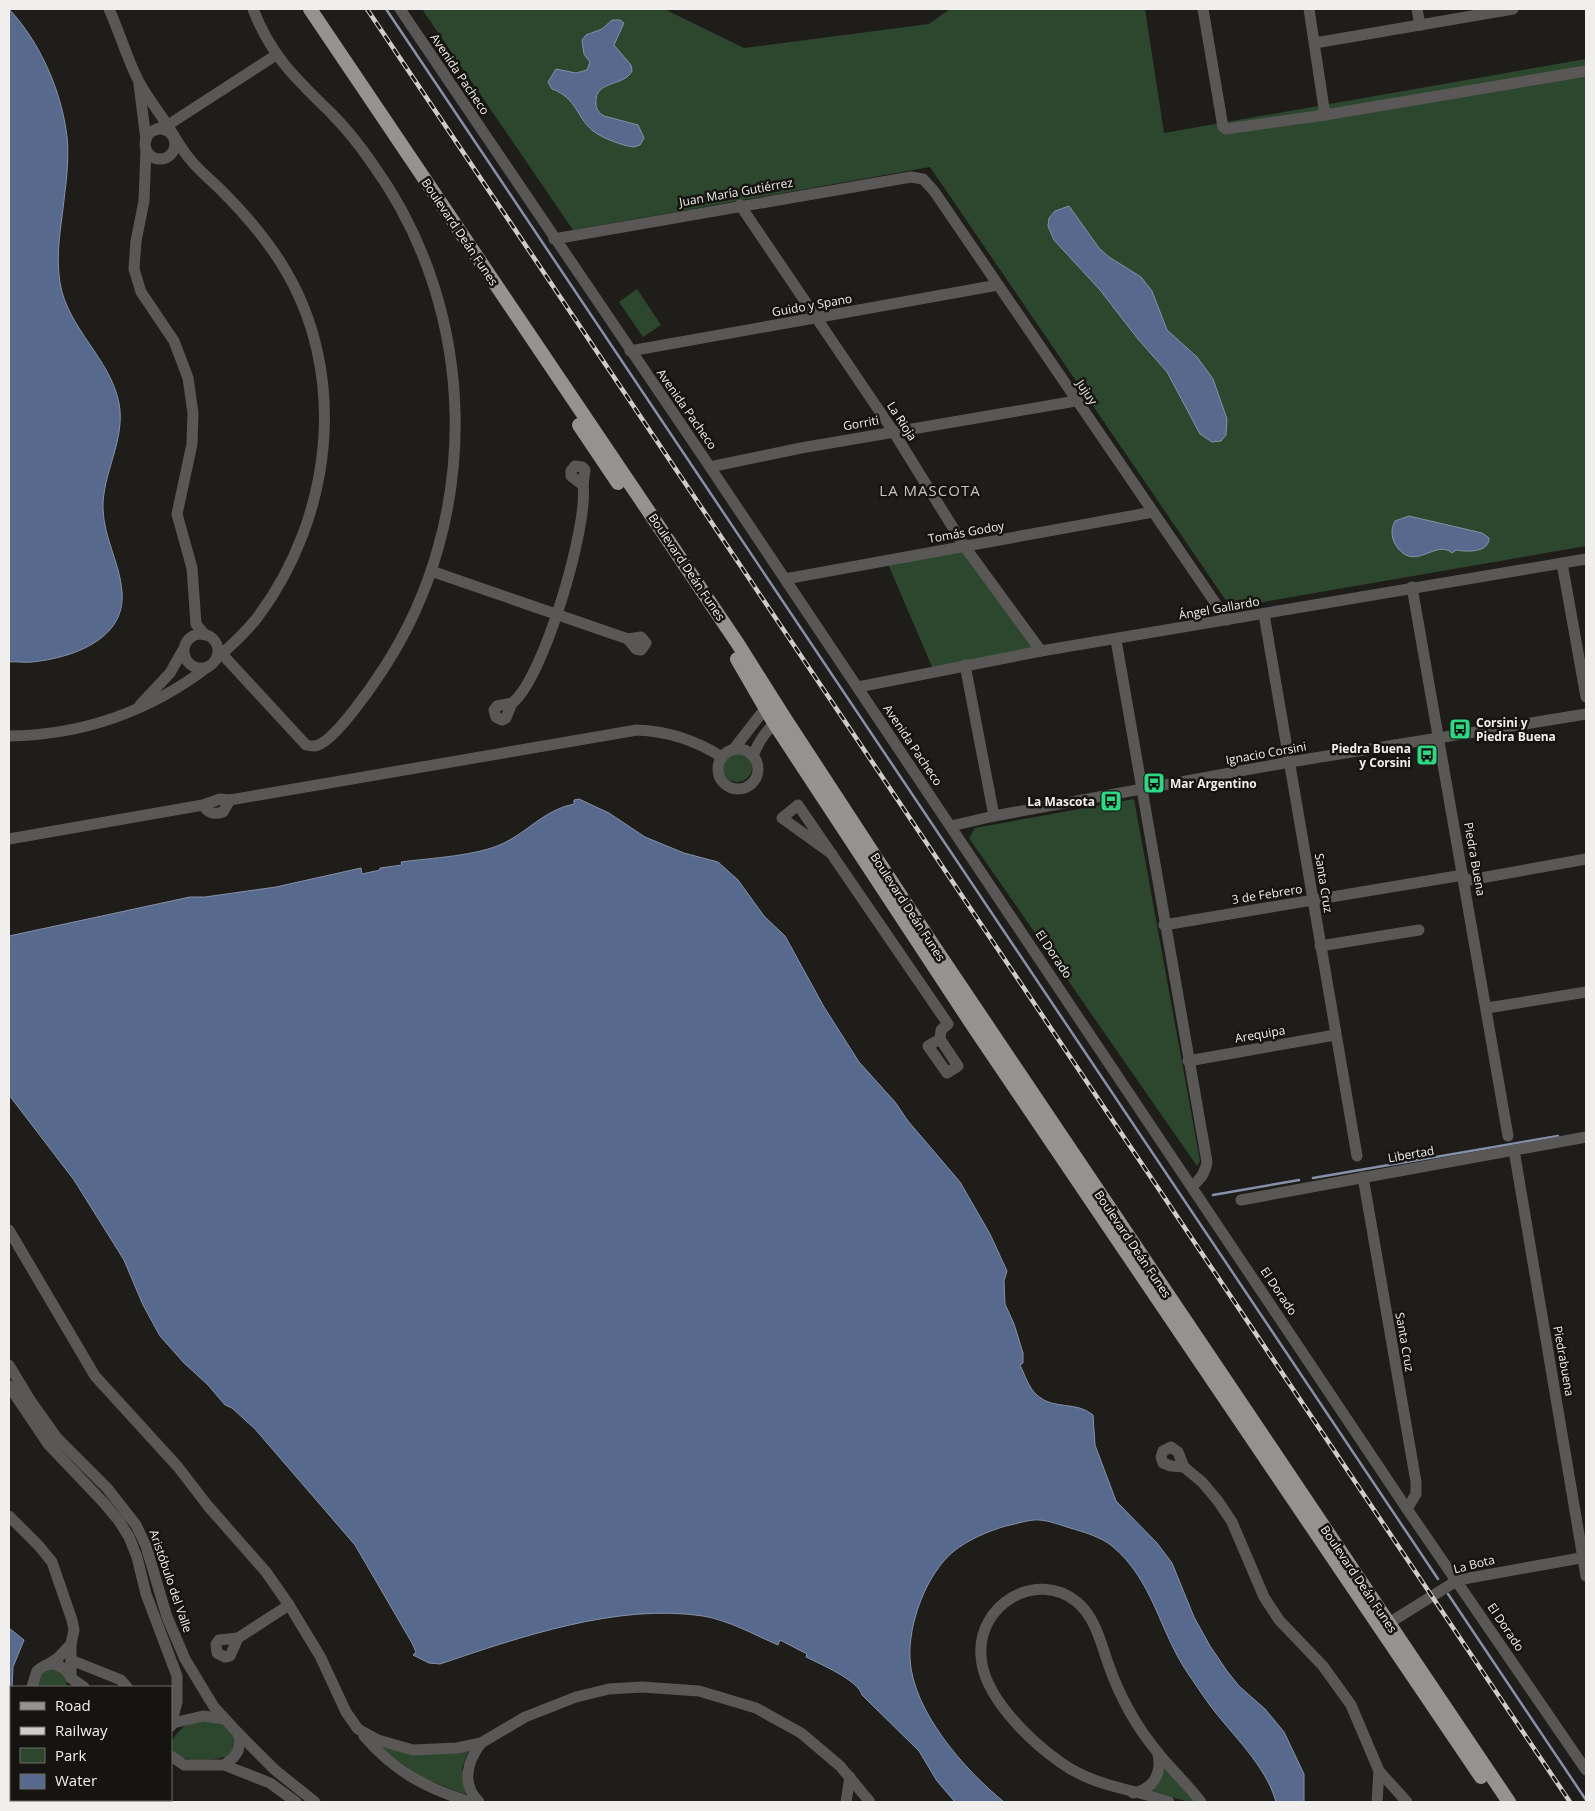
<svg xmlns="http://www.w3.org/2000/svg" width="1595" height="1811" font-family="'Open Sans',sans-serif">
  <rect width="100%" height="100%" fill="#1f1d1a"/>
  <g fill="#2d472f">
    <polygon points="422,9 664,9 744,48 929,24 950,9 1145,9 1164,133 1586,59 1586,546 1234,607 1229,605 930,167 573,230"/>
    <polygon points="637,289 661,325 643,337 619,302"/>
    <polygon points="964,549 1035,649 933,669 888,564"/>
    <circle cx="737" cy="767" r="15"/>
    <polygon points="1134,799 1200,1161 1197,1166 969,838 975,828"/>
    <polygon points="58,1668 67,1680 66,1687 36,1687 39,1673"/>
    <path d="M196,1719L222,1723L236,1738C234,1743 234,1750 231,1753C226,1761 191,1761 183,1758C157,1747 182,1726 196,1719Z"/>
    <polygon points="383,1746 465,1748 468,1752 462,1768 467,1792 464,1794 421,1777 381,1749"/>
    <path d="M1165,1766L1196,1802C1181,1802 1165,1794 1150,1790Z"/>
  </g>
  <g fill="#57698c" stroke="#8591a9">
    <path d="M9,9C40,42 62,92 67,137C69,150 67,178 65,191C62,223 55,251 60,283C68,329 110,358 119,403C126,440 102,473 103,509C104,539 120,563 122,592C126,640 71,658 32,662C24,663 16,661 9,662Z"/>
    <path d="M612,20H620L624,23L614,45L631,65L632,71C624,87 594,80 596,103C596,109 599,113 604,116L638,125L644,138L640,145L634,147C623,146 602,138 593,131C576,117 577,98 552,89L548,82L556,69L576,73L587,70L590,62L584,54L582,40L586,35L602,29Z"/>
    <polygon points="1069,206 1099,248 1109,257 1141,277 1152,291 1167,330 1197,357 1213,379 1227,419 1226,435 1221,441 1212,442 1200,434 1167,372 1138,339 1100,290 1054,240 1048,226 1049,218 1055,211"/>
    <path d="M1409,516L1482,533L1489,538C1489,553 1467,552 1456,550L1452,553C1435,538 1414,575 1395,544C1391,536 1391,528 1395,521Z"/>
    <path d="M579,799L609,813L645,837L684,853L718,862L738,880L764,916L785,936L824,1007L859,1062L895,1102L908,1121L960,1182L990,1234L1007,1271L1004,1281L1005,1304L1014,1324L1023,1353V1363L1020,1365C1025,1375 1029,1389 1038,1396C1054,1410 1077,1401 1093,1415L1095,1445L1116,1501L1157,1543L1172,1563L1194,1617L1210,1646L1227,1671L1239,1686L1265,1709L1284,1732L1304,1774V1802H1276C1266,1765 1231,1734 1209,1704C1201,1693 1194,1682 1187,1672C1159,1630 1153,1580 1112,1546C1101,1537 1084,1532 1070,1528C1061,1525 1050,1521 1040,1520C1030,1519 1016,1524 1006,1526C988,1531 968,1540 954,1551C926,1574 908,1624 910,1659C913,1712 965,1770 1004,1802H955L937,1781L919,1751L862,1695C858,1680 820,1664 806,1657L807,1654L780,1640L778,1645C755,1635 728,1620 703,1616C618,1603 520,1637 440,1664L429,1663L413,1655L416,1652L412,1643L355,1545L255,1429L232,1408L225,1405L208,1385L184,1363L160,1336L143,1305L124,1260L74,1180L9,1095V936L190,897H205L276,887L361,868L362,874L380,870V868L402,865L401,862C430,858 478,856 504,843C529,831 544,810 574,804V800Z"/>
    <polygon points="9,1628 24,1640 13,1667 11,1708 9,1707"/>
  </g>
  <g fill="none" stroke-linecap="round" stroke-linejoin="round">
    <g stroke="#8591a9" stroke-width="2.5">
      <polyline points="386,9 1438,1579"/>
      <polyline points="1313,1178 1558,1136"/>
      <polyline points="1213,1195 1299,1180"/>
      <polyline points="1448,1594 1586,1800"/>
    </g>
    <g stroke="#595856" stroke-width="11">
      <path d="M109,9C120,33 127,59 139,82C146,95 156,108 164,120C173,133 179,146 189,158C198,170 210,179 221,190C243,212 264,236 281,263C350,372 333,517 257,618C245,633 231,646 217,658"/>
      <polyline points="400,9 710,467 1407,1509 1586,1770"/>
      <polyline points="1203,9 1223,127 1226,129 1325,115 1586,71"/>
      <polyline points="1309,9 1325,115"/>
      <polyline points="1417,9 1420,25"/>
      <polyline points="1315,43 1513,9"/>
      <polyline points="139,84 146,140"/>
      <polyline points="157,129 168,125 276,55"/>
      <circle cx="160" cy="144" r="15"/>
      <polyline points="146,149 144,201 136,241 134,269 141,292 174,341 188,378 193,413 192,444 177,514 192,568 196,624 205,635"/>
      <polyline points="740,205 893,431 965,547 1041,651"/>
      <polyline points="554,239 911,177 923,179 934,191 1227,620"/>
      <polyline points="630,351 998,285"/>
      <polygon points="575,466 582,467 585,470 583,485 571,476 571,471"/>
      <polyline points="710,467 801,448 1076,401"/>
      <polyline points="1562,563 1586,697"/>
      <polyline points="431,571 628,639"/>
      <polyline points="785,579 1153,512"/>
      <polyline points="1412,587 1508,1136"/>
      <polyline points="1264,614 1357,1156"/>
      <circle cx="201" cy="651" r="17"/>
      <polygon points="641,637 646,643 641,650 636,649 628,639"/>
      <path d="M1116,640L1207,1162C1205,1173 1201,1179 1192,1186"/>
      <path d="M222,654L306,745C310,746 314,747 318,745C336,739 373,685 384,668C482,517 479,313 374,166C361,147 347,129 331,113C296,79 271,56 253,9"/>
      <polyline points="965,665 994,816"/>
      <polyline points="858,687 1041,651 1586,559"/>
      <path d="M512,703C543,681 589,524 583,485"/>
      <polygon points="512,703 506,718 502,720 496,717 494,710 497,706"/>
      <polyline points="140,705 170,673 183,650"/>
      <path d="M9,736C84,735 149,712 209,666"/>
      <circle cx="738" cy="769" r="20"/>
      <polyline points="733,750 761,714 772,706"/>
      <path d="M753,756C758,742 768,727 780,720"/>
      <path d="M230,800L637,730C669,731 695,740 722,757"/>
      <polyline points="951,826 994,816 1290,762 1586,714"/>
      <path d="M9,839L203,805L220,799L230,800L223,812C213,815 208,813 203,805"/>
      <polyline points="832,854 782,818 798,805 948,1024 941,1030 940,1039 928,1046 947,1073 958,1066 940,1039"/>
      <polyline points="1464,881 1586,859"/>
      <polyline points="1164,925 1463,875"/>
      <polyline points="1320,946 1419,930"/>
      <polyline points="1487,1008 1586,992"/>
      <polyline points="1188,1061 1335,1035"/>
      <polyline points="1514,1150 1586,1576"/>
      <polyline points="1363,1177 1416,1482 1416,1494 1407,1509"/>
      <polyline points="1241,1200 1586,1137"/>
      <polyline points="9,1230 95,1376 178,1467 208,1506 266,1572 289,1605 320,1656 346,1712 358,1729 378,1740 413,1750 457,1748 481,1743 525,1717 576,1697 609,1689 642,1687 699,1691 756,1708 801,1733 840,1766 870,1802"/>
      <polyline points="9,1365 30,1400 57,1438 107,1488 136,1525 146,1546 167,1617 185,1659 214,1707 238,1733 240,1741 238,1751 234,1757 224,1765 184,1765 171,1756"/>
      <polyline points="9,1386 48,1444 104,1503 119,1521 129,1537 137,1557 146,1594 177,1676 177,1702 171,1726"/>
      <polygon points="1171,1447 1178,1452 1184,1467 1171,1466 1163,1463 1161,1457 1163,1451"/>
      <polyline points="1184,1467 1202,1482 1218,1501 1232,1522 1264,1597 1279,1620 1323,1666 1351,1705 1379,1771 1377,1802"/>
      <polyline points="9,1516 39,1546 52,1562 72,1620 74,1630 71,1644"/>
      <polyline points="1381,1628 1458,1580 1586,1557"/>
      <polygon points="238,1638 230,1656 225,1657 217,1653 216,1644 219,1640"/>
      <polyline points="238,1638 289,1605"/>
      <polyline points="71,1660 121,1680 127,1687"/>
      <polyline points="47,1665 58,1658 71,1644 71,1678 84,1687"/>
      <path d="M32,1687L37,1671C49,1660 64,1663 71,1678"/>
      <polyline points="173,1723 203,1716 224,1719"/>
      <polyline points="238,1733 275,1770 315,1802"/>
      <path d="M364,1736C395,1772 426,1788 470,1802"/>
      <polyline points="224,1765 270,1783 296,1802"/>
      <polyline points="1379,1771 1407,1802"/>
      <polyline points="9,1791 11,1787"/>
      <path d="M1133,1793C1154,1789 1162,1773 1158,1754"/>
      <polyline points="92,1802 95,1800"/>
      <polyline points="108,1802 111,1800"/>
      <path d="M479,1802C461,1784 467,1762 481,1743"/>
      <polyline points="846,1802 850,1777"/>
      <path d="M1169,1802C1131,1788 1094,1787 1060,1762C1029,1740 983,1696 981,1656C977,1605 1036,1569 1077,1602C1096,1618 1101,1644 1109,1666C1120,1697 1138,1729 1159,1754C1173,1771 1188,1785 1201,1802"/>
    </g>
    <g stroke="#969290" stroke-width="14">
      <polyline points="310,9 738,644 784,717 933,945 1509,1802"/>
      <polyline points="579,425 618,483"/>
      <polyline points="737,659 774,723 975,1029 1481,1777"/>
    </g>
    <g stroke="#cfcdcb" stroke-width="4.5">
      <polyline id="rail" points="367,9 1570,1802"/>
    </g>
    <use href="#rail" stroke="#161411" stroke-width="2.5" stroke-dasharray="8" stroke-linecap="butt"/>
  </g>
  <defs>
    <g id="bus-square" transform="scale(1.125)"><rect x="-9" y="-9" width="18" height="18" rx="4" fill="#2ed883" stroke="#161411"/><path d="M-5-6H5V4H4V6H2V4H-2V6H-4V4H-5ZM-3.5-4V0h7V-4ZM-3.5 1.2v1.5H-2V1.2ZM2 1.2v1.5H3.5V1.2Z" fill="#111"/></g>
  </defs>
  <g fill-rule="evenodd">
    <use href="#bus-square" x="1460" y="729"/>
    <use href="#bus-square" x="1427" y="755"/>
    <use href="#bus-square" x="1154" y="783"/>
    <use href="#bus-square" x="1111" y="801"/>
  </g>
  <g text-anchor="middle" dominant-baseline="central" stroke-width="5" stroke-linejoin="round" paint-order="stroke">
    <g font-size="12" fill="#f1efed" stroke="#161411">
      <text transform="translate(460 74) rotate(56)">Avenida Pacheco</text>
      <text transform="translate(736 192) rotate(-10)">Juan María Gutiérrez</text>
      <text transform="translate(460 232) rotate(56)">Boulevard Deán Funes</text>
      <text transform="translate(812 305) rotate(-10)">Guido y Spano</text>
      <text transform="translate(1087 392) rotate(56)">Jujuy</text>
      <text transform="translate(687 409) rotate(55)">Avenida Pacheco</text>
      <text transform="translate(902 421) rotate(57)">La Rioja</text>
      <text transform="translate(861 423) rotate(-10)">Gorriti</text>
      <text transform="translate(966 532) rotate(-10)">Tomás Godoy</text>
      <text transform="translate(687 567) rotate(56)">Boulevard Deán Funes</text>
      <text transform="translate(1219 608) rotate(-10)">Ángel Gallardo</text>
      <text transform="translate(913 745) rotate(56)">Avenida Pacheco</text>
      <text transform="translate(1266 753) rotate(-10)">Ignacio Corsini</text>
      <text transform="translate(1475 859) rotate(80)">Piedra Buena</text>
      <text transform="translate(1324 883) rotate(81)">Santa Cruz</text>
      <text transform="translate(1267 894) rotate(-9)">3 de Febrero</text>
      <text transform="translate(908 907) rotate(57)">Boulevard Deán Funes</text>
      <text transform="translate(1054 954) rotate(56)">El Dorado</text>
      <text transform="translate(1260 1034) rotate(-10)">Arequipa</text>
      <text transform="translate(1411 1154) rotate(-10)">Libertad</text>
      <text transform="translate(1133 1244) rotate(56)">Boulevard Deán Funes</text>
      <text transform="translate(1279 1291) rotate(56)">El Dorado</text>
      <text transform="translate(1405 1342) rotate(80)">Santa Cruz</text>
      <text transform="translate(1564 1361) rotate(80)">Piedrabuena</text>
      <text transform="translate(1474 1564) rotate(-14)">La Bota</text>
      <text transform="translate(1359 1579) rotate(56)">Boulevard Deán Funes</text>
      <text transform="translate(171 1581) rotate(71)">Aristóbulo del Valle</text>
      <text transform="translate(1506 1627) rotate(56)">El Dorado</text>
    </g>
    <g font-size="12" font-weight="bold" fill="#f1efed" stroke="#161411" text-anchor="start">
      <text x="1476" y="722">Corsini y<tspan x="1476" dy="14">Piedra Buena</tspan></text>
      <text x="1411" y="748" text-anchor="end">Piedra Buena<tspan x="1411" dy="14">y Corsini</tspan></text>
      <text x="1170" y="783">Mar Argentino</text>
      <text x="1095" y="801" text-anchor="end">La Mascota</text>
    </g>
    <g font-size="15" letter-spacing="1" fill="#c7c4c0" stroke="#161411">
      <text x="930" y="490">LA MASCOTA</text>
    </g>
  </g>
  <rect width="1595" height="1811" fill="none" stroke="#f1efed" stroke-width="20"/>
  <rect x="10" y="1686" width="162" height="115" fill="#161411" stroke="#6e6c69"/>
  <rect x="20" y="1702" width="25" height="8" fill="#969290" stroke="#6e6c69"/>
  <text x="55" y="1711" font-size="15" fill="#f1efed">Road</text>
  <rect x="20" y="1727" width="25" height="8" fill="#cfcdcb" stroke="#6e6c69"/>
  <text x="55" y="1736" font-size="15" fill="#f1efed">Railway</text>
  <rect x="20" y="1748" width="25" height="15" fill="#2d472f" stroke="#6e6c69"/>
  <text x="55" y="1761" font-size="15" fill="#f1efed">Park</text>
  <rect x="20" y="1774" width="25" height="15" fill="#57698c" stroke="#6e6c69"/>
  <text x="55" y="1786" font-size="15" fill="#f1efed">Water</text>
</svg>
